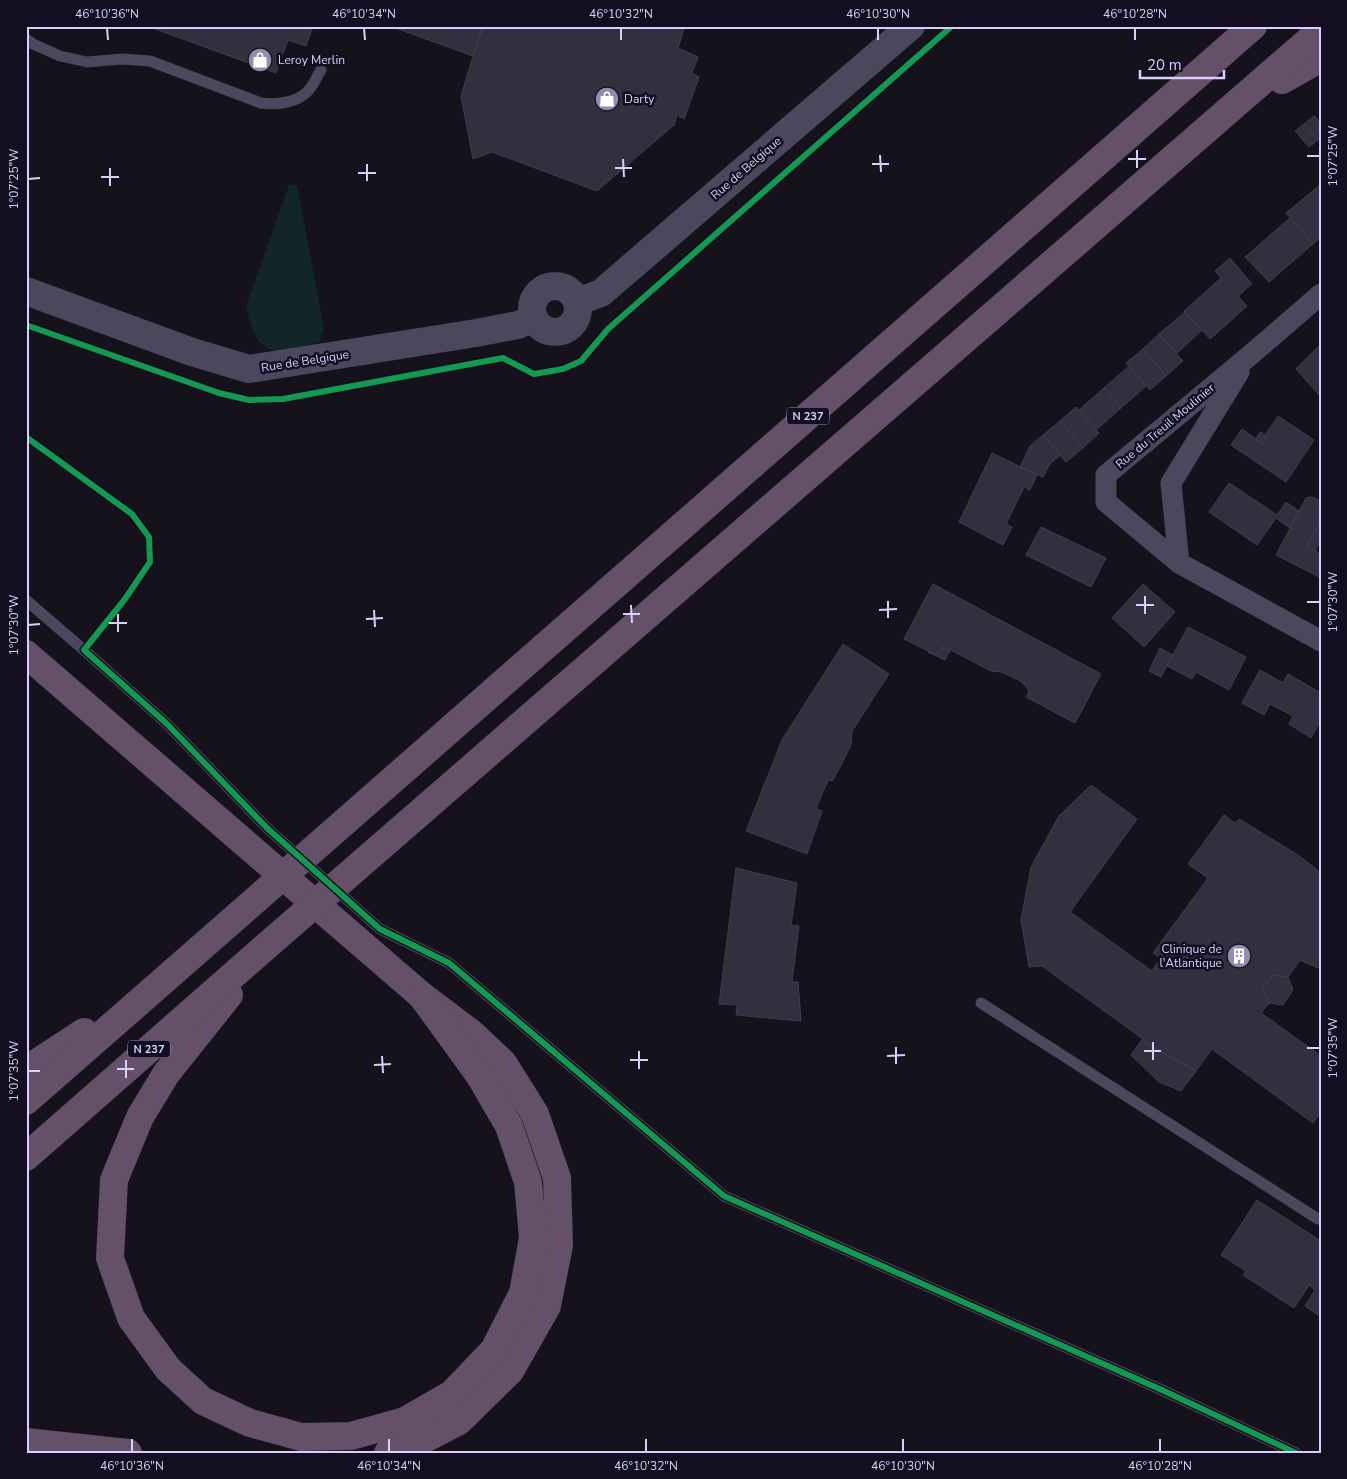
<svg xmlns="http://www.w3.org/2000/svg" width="1347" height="1479" font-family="'Nunito Sans',sans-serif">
  <rect width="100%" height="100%" fill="#15121c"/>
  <path fill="#122528" d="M289,185H297L324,328L319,342C310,344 285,352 277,351C255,349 250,324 246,306Z"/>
  <g fill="#332f3e" stroke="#423c50">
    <polygon points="147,26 313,26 306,46 288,40 276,73"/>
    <polygon points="390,26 483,26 473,56"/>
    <polygon points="483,26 685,26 678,48 698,57 692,73 699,77 684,119 677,115 674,125 597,191 492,152 473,159 461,96 473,56"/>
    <polygon points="1314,116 1321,123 1318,128 1321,131 1321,137 1318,140 1304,124"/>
    <polygon points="1304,124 1318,140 1309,147 1295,131"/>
    <polygon points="1321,184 1321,237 1313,244 1286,213"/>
    <polygon points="1290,218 1313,244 1269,282 1245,257"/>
    <polygon points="1230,258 1252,284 1238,296 1247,306 1210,339 1184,311 1221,278 1215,271"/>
    <polygon points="1185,312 1202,330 1176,354 1159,334"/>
    <polygon points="1159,334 1183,361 1166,376 1143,349"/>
    <polygon points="1321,344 1321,396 1320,396 1296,369"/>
    <polygon points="1143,349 1166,376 1150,390 1126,363"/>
    <polygon points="1129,366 1146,386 1121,408 1104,388"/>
    <polygon points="1104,388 1121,408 1096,430 1079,410"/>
    <polygon points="1076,407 1099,433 1083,448 1060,421"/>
    <polygon points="1278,416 1314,440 1286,482 1231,445 1242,429 1263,444 1267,438 1264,437"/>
    <polygon points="1060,421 1083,448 1066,462 1043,435"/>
    <polygon points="1260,432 1266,435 1264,437 1267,438 1263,444 1256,439"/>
    <polygon points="1043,435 1060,455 1050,464 1043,477 1020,467 1030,446"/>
    <polygon points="992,453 1037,475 1030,490 1024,487 1006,524 1012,527 1003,545 959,522"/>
    <polygon points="1229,483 1277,515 1286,502 1299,511 1290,528 1276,518 1257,545 1209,512"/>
    <polygon points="1312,497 1321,501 1321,520 1307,547 1321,554 1321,578 1276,555 1306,498"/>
    <polygon points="1321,520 1321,539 1315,551 1307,547"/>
    <polygon points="1041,527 1106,558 1091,587 1026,555"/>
    <polygon points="933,584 1101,674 1075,723 1026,697 1029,691 1022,682 1002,672 991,671 943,646 940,652 934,654 904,639"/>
    <polygon points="1143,584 1175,612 1144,647 1112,618"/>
    <polygon points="1188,627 1246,657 1229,690 1196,672 1192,679 1167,666"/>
    <polygon points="843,644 889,674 852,731 851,745 838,771 832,781 828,780 816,809 822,811 807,854 746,831 782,740"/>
    <polygon points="943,646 950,650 945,660 928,652 934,654 940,652"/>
    <polygon points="1160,648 1173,655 1161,677 1149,671"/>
    <polygon points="1260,670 1283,683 1288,674 1321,693 1321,720 1311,738 1289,724 1293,716 1270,704 1264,715 1242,703"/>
    <polygon points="1091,785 1137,819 1070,912 1152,971 1161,958 1153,953 1208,878 1188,864 1224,815 1235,823 1239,819 1298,855 1321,873 1321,965 1318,968 1300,960 1288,977 1273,975 1262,989 1269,1003 1261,1013 1321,1056 1321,1112 1313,1123 1212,1049 1196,1071 1141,1041 1143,1039 1042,966 1029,967 1021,920 1031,867 1059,816"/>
    <polygon points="736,868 797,883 791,925 799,926 792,982 798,982 801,1021 736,1015 737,1005 719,1004"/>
    <polygon points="1273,975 1288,977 1293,990 1283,1005 1269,1003 1262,989"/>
    <polygon points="1141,1041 1196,1071 1181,1091 1159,1082 1131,1055"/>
    <polygon points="1257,1200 1321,1241 1321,1317 1305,1306 1315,1290 1309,1285 1294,1308 1243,1275 1246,1271 1221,1255"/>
  </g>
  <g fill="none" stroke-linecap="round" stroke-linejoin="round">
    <g stroke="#4b475d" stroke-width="11">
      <path d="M26,39L33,44L60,56L87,62L122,59L150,61L261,103C276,105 297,103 308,91C313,86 317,76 321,70"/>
      <polyline points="26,600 84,650 166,723 267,828 380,929 449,963 724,1196 1162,1390 1296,1453"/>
      <polyline points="981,1003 1318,1219"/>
    </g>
    <g stroke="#4b475d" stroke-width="21">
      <polyline points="1321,294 1248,357 1106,475 1106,502 1179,563 1321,641"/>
      <polyline points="1179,563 1171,483 1239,372"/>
    </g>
    <g stroke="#4b475d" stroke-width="28">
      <circle cx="555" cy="309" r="23"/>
      <polyline points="26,291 192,352 249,369 476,333 518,325 534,318"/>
      <polyline points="577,302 601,293 911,26"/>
    </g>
    <g stroke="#645069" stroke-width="28">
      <polyline points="1282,80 1321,58"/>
      <polyline points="26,654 422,996 471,1033 503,1063 535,1114 557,1178 559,1245 547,1306 510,1371 459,1421 409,1447 388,1453"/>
      <polyline points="229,995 166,1074 140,1117 114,1180 110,1258 131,1318 168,1369 203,1401 250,1423 301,1437 351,1436 405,1421 452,1394 494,1350 523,1293 533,1238 528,1182 509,1126 480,1076 422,996"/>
      <polyline points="26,1070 84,1032"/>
      <polyline points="26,1101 1253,26"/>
      <polyline points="26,1157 271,942 1321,30"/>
      <polyline points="26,1442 128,1453"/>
    </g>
    <g stroke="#130e20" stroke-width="9">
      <g id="cycleway">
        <polyline points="26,325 219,393 249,400 283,399 503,358 534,374 563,369 581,361 608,329 952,26"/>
        <polyline points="26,437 132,514 149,537 150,562 125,599 84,650 166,723 267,828 380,929 449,963 724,1196 1162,1390 1296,1453"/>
      </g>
    </g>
    <use href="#cycleway" stroke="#139951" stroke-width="6"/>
  </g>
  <path fill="none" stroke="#d9cefd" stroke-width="2" d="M107,28L108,40M364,28L365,40M621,28V40M878,28V40M1135,28V40M1137,150V168M880,155L881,172M1307,156H1320M623,159L624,177M1128,159H1146M367,164V181M872,164H889M110,168V186M615,168H632M358,173H376M101,177H119M28,179L40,178M1145,596V614M888,601V618M1307,602H1320M631,605L632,623M1136,605H1154M374,610L375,627M879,610L897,609M118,614V632M623,614H640M366,619L383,618M109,623H127M28,625L40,624M1153,1042V1060M896,1047V1064M1307,1048H1320M639,1051V1069M1144,1051H1161M382,1056L383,1073M887,1056L905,1055M126,1060V1078M630,1060H648M374,1065L391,1064M117,1069H134M28,1071H40M132,1439V1452M389,1439V1452M646,1439V1452M903,1439V1452M1160,1439V1452"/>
  <defs>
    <g id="shop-disc" transform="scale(1.25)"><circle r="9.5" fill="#948cae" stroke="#130e20"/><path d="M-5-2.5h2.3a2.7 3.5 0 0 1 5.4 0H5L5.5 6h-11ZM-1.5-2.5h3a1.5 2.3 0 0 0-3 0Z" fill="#fff"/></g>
    <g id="building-disc" transform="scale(1.25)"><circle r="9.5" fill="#948cae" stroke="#130e20"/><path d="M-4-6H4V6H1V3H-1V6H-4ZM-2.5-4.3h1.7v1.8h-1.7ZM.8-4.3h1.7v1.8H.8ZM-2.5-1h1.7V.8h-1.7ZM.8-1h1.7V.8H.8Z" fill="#fff"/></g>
  </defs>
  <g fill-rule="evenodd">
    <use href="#shop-disc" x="260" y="60"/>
    <use href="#shop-disc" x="607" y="99"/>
    <use href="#building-disc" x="1239" y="956"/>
  </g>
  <g text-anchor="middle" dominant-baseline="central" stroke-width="5" stroke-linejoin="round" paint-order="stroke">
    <g fill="#130e20" stroke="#9e94bb" stroke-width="1">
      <rect x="787" y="407.5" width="42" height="17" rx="4"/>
      <rect x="128" y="1040.5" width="42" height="17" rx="4"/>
    </g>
    <g font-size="11" font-weight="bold" fill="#d9cefd">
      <text x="808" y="416">N 237</text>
      <text x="149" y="1049">N 237</text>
    </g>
    <g font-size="12" fill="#d9cefd" stroke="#130e20" text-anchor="start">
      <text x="278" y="60">Leroy Merlin</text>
      <text x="624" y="99">Darty</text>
      <text x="1222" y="949" text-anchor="end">Clinique de<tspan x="1222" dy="14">l'Atlantique</tspan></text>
    </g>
    <g font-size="12" fill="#d9cefd" stroke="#130e20">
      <text transform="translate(746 168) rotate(-41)">Rue de Belgique</text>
      <text transform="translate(305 361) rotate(-9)">Rue de Belgique</text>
      <text transform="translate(1165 426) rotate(-40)">Rue du Treuil Moulinier</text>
    </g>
  </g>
  <rect width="1347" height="1479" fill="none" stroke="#130e20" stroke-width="55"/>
  <path d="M1140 70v8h84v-8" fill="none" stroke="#d9cefd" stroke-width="2.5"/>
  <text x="1147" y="70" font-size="15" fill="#d9cefd" stroke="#130e20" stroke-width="4" paint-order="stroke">20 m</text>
  <rect x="28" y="28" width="1292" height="1424" fill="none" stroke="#d9cefd" stroke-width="2"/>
  <g font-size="12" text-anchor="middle" fill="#d9cefd">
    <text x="107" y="18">46°10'36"N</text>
    <text x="364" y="18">46°10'34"N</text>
    <text x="621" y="18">46°10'32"N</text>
    <text x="878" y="18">46°10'30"N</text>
    <text x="1135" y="18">46°10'28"N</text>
    <text transform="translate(1333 156) rotate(-90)" y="4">1°07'25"W</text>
    <text transform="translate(14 179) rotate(-90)" y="4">1°07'25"W</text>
    <text transform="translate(1333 602) rotate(-90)" y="4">1°07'30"W</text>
    <text transform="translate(14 625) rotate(-90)" y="4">1°07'30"W</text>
    <text transform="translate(1333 1048) rotate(-90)" y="4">1°07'35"W</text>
    <text transform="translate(14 1071) rotate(-90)" y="4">1°07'35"W</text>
    <text x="132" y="1470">46°10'36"N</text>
    <text x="389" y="1470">46°10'34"N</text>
    <text x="646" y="1470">46°10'32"N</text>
    <text x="903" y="1470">46°10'30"N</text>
    <text x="1160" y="1470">46°10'28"N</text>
  </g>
</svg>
